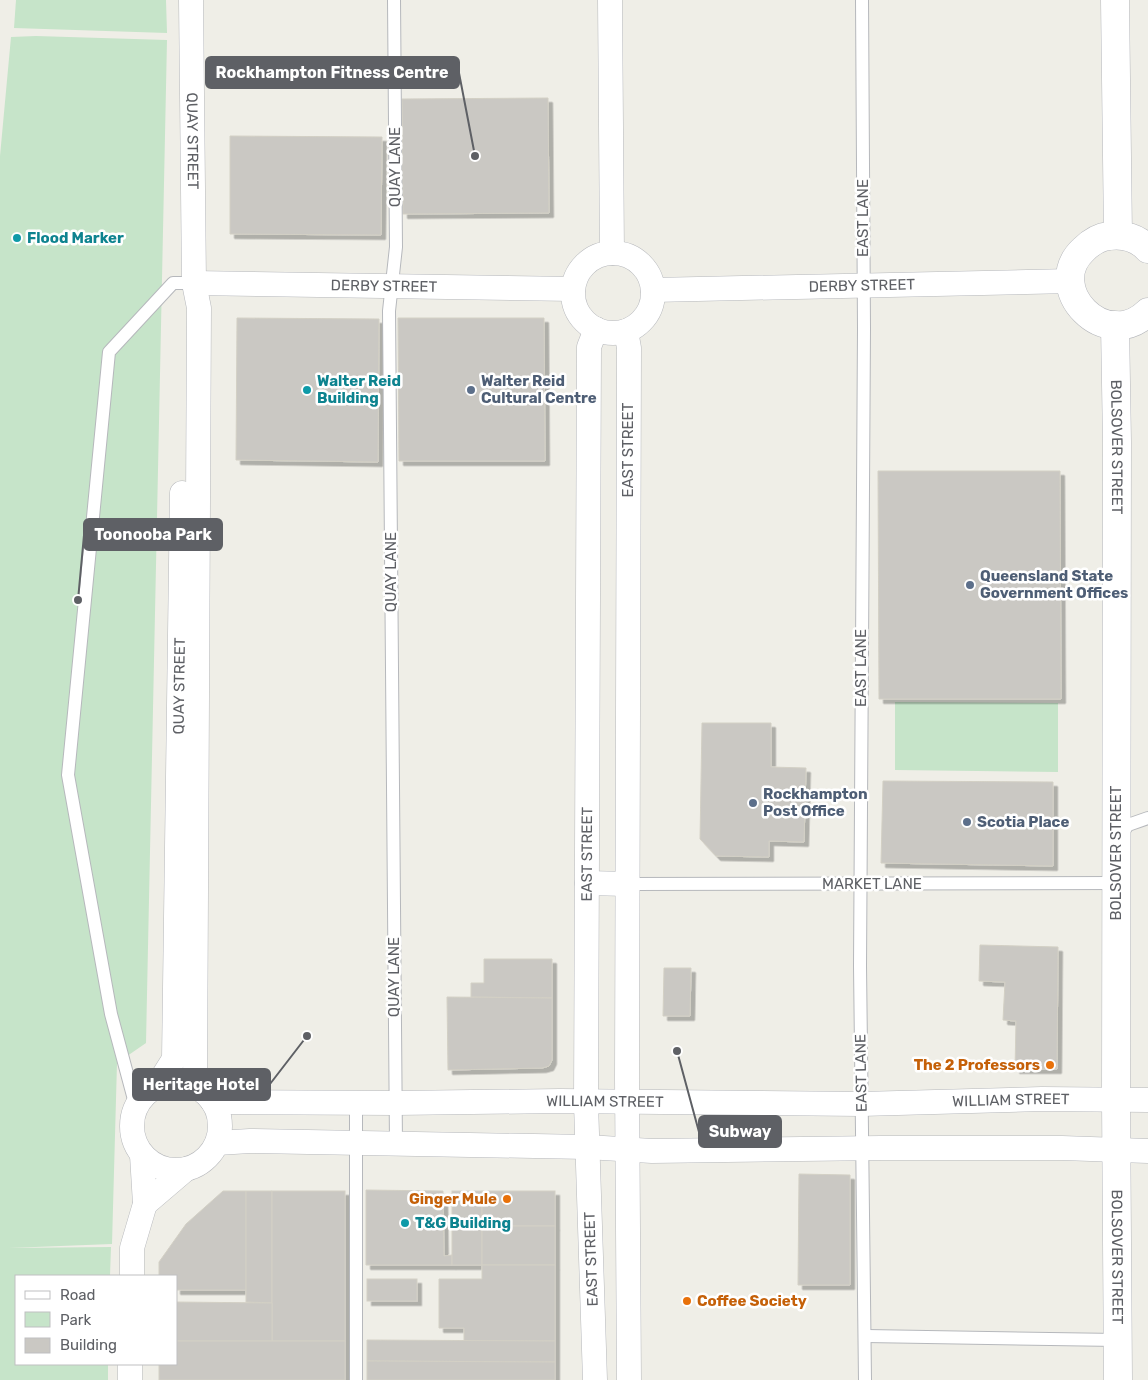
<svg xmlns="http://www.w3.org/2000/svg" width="1148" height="1380" font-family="Rubik,sans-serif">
  <defs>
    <filter id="shadow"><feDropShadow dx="4.5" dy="4.5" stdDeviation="0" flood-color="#0004"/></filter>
  </defs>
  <rect width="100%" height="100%" fill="#efeee7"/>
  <g fill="#c6e4c9">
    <polygon points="16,0 166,0 167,33 14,28"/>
    <polygon points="36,36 167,40 146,1043 117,1063 112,1244 9,1248 111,1247 110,1276 16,1276 16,1364 108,1364 108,1380 0,1380 0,156 11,37"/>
    <polygon points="895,702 1058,703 1058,772 895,770"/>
  </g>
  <g fill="#cac8c3" stroke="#d3d0c5" filter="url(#shadow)">
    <polygon points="548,98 549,213 403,214 402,99"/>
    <polygon points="230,136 382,137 381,235 230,234"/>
    <polygon points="237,318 379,319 378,462 236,460"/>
    <polygon points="398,318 544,318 545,461 399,461"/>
    <polygon points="878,471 1060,471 1061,699 879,699"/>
    <polygon points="702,723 771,723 771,767 806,768 804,842 769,841 769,857 716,856 700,839"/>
    <polygon points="883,781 1053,782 1053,866 881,863"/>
    <polygon points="980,945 1058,947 1057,1069 1015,1069 1016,1021 1003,1020 1005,982 979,981"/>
    <polygon points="484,959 552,959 552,998 471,997 471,983 484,983"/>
    <polygon points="664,968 691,968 690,1016 663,1016"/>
    <polygon points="447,997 552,998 552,1060 549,1066 542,1068 448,1070"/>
    <polygon points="799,1174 850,1175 850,1285 798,1285"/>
    <polygon points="366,1190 443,1191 444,1256 452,1255 452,1265 366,1265"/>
    <polygon points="223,1191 246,1191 246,1290 176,1290 176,1276 159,1276 159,1262 186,1224"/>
    <polygon points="246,1191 272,1191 272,1303 246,1302"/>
    <rect x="272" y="1191" width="73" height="150"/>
    <rect x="452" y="1191" width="30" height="74"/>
    <rect x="482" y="1191" width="73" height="35"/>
    <rect x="482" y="1226" width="73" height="39"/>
    <polygon points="482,1265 555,1265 555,1341 464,1341 464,1328 439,1328 439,1279 482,1279"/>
    <rect x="367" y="1279" width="50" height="22"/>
    <polygon points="176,1302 272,1303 272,1341 176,1341"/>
    <polygon points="367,1340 555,1341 555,1362 367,1361"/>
    <polygon points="176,1341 345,1341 345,1380 159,1380 159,1364 176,1364"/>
    <polygon points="367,1361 555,1362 555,1380 367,1380"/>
  </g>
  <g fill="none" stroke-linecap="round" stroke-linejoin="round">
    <g stroke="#b6b8bc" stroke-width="14">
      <g id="lane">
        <polyline points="394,0 396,247 389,311 396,1144"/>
        <polyline points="862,0 864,329 860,966 865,1380"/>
        <polyline points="1120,836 1128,825 1148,818"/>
        <polyline points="627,884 1116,883"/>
        <polyline points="136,1107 111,1014 68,775 109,352 173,283 194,283"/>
        <polyline points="866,1336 1118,1340"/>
        <polyline points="356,1380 356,1102"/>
      </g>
    </g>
    <g stroke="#b6b8bc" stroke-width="25">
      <g id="street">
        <path id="s1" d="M191,0L194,283L199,308L195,1087"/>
        <polyline points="610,0 612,253"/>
        <circle cx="613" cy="293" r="40"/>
        <path id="s2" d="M194,283L573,289"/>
        <path id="s3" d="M653,290L1071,281"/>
        <polyline points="626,331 629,348 627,1079 629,1380"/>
        <polyline points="587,883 627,884"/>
        <circle cx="176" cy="1126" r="44"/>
        <path id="s4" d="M157,1086L174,1059L182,493"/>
        <path id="s5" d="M213,1102L396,1103L560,1101L861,1104L1042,1099L1148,1100"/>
        <polyline points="217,1143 250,1141 587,1147 652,1151 881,1148 1062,1148 1148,1151"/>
        <polyline points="145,1204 186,1169"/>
        <polyline points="132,1276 132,1248 145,1204 142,1155"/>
        <polyline points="130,1380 130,1364"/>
        <path id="s6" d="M595,1380L586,1103L589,347L596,329"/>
      </g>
    </g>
    <g stroke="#b5b7bc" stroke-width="29">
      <g id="secondary">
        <polyline points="1115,0 1118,235"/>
        <path d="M1148,249C1138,238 1124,234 1109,236C1099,237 1090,243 1083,250C1043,288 1105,354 1148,312"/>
        <path id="s7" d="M1115,325L1117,442L1116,1100L1118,1380"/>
      </g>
    </g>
    <use href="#lane" stroke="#fff" stroke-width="12"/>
    <use href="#street" stroke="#fff" stroke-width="24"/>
    <use href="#secondary" stroke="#fff" stroke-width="28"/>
  </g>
  <g fill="#0f9aa8" stroke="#fff" stroke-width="2">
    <circle cx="17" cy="238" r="5"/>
    <circle cx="307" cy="390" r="5"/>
    <circle cx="405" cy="1223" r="5"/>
  </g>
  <g fill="#5c6f8a" stroke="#fff" stroke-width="2">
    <circle cx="471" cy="390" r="5"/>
    <circle cx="970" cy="585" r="5"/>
    <circle cx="753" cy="803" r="5"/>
    <circle cx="967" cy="822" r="5"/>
  </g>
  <g fill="#e8710a" stroke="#fff" stroke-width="2">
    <circle cx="1050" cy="1065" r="5"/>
    <circle cx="507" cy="1199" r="5"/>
    <circle cx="687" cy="1301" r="5"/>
  </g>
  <g text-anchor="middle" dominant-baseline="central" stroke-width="5" stroke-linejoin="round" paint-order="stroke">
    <g font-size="15" fill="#5e6065" stroke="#fff">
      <text stroke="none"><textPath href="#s1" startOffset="141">QUAY STREET</textPath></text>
      <text transform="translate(395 167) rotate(-90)">QUAY LANE</text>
      <text transform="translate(863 218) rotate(-90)">EAST LANE</text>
      <text stroke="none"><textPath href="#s3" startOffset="209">DERBY STREET</textPath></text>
      <text stroke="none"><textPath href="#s2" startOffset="190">DERBY STREET</textPath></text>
      <text stroke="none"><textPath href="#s7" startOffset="122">BOLSOVER STREET</textPath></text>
      <text transform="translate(628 450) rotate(-90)">EAST STREET</text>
      <text transform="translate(391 572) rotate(-90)">QUAY LANE</text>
      <text transform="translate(861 668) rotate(-90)">EAST LANE</text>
      <text stroke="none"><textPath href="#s4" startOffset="405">QUAY STREET</textPath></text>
      <text transform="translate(1116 853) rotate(-90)">BOLSOVER STREET</text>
      <text stroke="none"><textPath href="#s6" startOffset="526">EAST STREET</textPath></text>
      <text x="872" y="884">MARKET LANE</text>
      <text transform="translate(394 977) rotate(-90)">QUAY LANE</text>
      <text transform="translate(861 1073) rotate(-91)">EAST LANE</text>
      <text stroke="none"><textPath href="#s5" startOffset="798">WILLIAM STREET</textPath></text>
      <text stroke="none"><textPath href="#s5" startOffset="392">WILLIAM STREET</textPath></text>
      <text stroke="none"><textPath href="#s7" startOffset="932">BOLSOVER STREET</textPath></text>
      <text transform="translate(591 1259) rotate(-92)">EAST STREET</text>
    </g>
    <g font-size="15" font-weight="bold" fill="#0d838f" stroke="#fff" text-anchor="start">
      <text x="27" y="238">Flood Marker</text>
      <text x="317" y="381">Walter Reid<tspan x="317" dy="17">Building</tspan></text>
      <text x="415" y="1223">T&amp;G Building</text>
    </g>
    <g font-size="15" font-weight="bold" fill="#4e5e75" stroke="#fff" text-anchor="start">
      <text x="481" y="381">Walter Reid<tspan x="481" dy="17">Cultural Centre</tspan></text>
      <text x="980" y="576">Queensland State<tspan x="980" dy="17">Government Offices</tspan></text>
      <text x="763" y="794">Rockhampton<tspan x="763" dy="17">Post Office</tspan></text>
      <text x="977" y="822">Scotia Place</text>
    </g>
    <g font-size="15" font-weight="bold" fill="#c56008" stroke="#fff" text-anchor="end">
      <text x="1040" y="1065">The 2 Professors</text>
      <text x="497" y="1199">Ginger Mule</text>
      <text x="697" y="1301" text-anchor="start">Coffee Society</text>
    </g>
  </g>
  <path fill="none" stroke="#5e6065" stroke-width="2" d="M475 156L459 73M78 600L84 535M307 1036L270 1084M677 1051L699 1132"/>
  <g fill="#5e6065" stroke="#fff" stroke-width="2">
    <circle cx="475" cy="156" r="5"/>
    <circle cx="78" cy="600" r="5"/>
    <circle cx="307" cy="1036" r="5"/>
    <circle cx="677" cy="1051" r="5"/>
  </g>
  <g fill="#5e6065" stroke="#5e6065" stroke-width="2">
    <rect x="206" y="57" width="253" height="31" rx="5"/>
    <rect x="84" y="519" width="138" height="31" rx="5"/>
    <rect x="133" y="1069" width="137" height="31" rx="5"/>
    <rect x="699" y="1116" width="82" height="31" rx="5"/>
  </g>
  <g font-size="16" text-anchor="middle" font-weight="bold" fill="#fff">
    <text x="332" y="78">Rockhampton Fitness Centre</text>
    <text x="153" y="540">Toonooba Park</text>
    <text x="201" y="1090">Heritage Hotel</text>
    <text x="740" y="1137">Subway</text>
  </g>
  <rect x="15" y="1275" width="162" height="90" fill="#ffffff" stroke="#bfbfc1"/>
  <rect x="25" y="1291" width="25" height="8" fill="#ffffff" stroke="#bfbfc1"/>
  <text x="60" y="1300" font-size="15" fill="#5e6065">Road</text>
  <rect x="25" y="1312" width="25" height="15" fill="#c6e4c9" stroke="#bfbfc1"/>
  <text x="60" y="1325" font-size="15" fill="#5e6065">Park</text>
  <rect x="25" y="1338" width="25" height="15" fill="#cac8c3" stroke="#bfbfc1"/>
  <text x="60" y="1350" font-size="15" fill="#5e6065">Building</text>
</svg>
